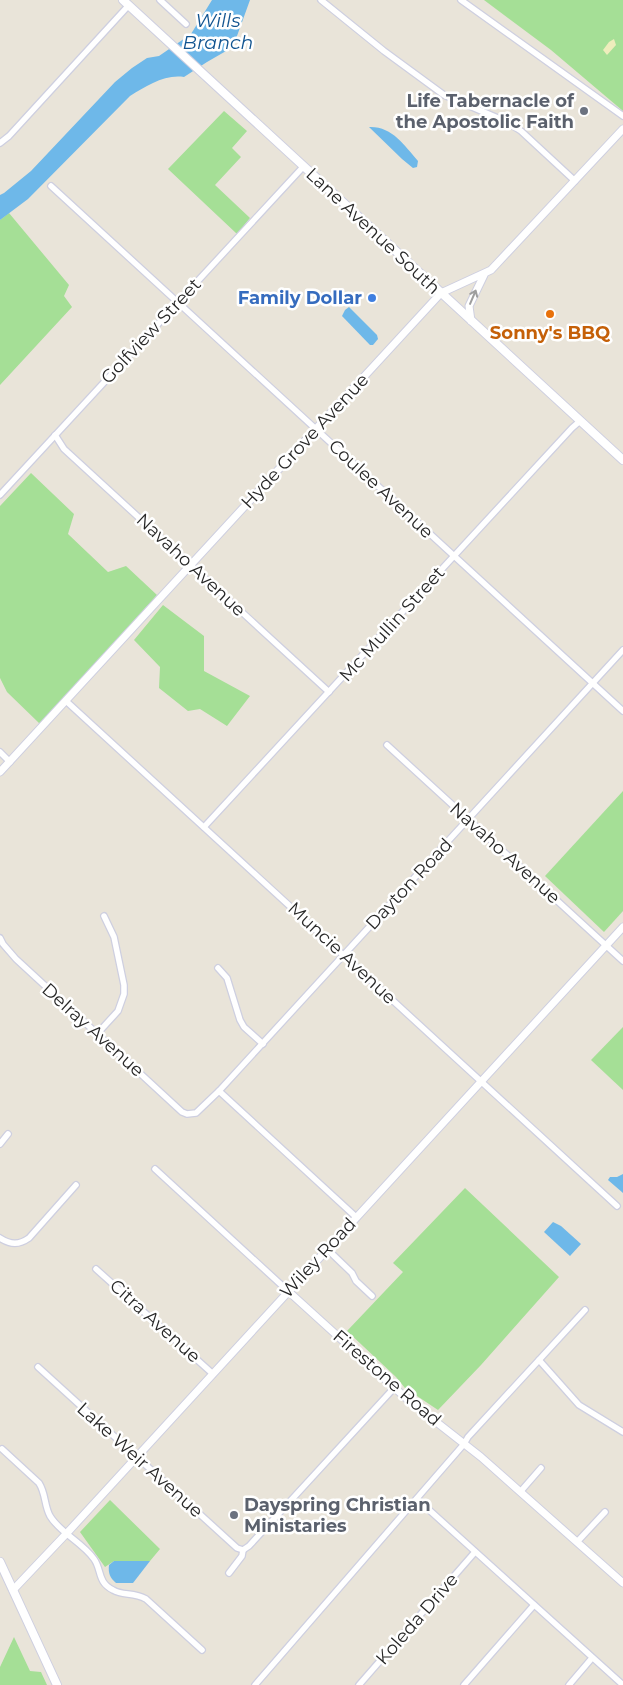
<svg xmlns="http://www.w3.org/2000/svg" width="623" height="1685" font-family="Montserrat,sans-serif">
  <rect width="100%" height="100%" fill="#e9e4d9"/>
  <g fill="#a5df96">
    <polygon points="484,0 623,0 623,111 551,50"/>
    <polygon points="224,111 247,131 232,148 241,157 215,185 250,218 237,234 168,169"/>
    <polygon points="9,213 69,285 64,296 72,307 0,385 0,220"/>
    <polygon points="31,473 74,514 68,534 108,572 126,566 157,595 40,724 7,692 0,678 0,506"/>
    <polygon points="163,605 204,636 204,671 250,696 227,726 200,709 188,711 159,688 160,667 134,640"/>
    <polygon points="623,791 623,911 604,932 545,876"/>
    <polygon points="623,1027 623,1090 591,1060"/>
    <polygon points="465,1188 559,1277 481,1365 438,1410 405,1388 396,1377 347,1331 403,1272 393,1263"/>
    <polygon points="110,1500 160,1549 150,1561 114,1561 105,1567 80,1532"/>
    <polygon points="14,1637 30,1671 41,1672 47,1685 0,1685 0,1667"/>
  </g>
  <polygon fill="#eeedbc" points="614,39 616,45 607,55 603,50 609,42"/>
  <g fill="#6eb8e9">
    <path d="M212,0H250L233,47L207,62L184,77C165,74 146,86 130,96L28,199L0,220V195L4,193L31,171L115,82L132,68L147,58L159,56L191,34Z"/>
    <path d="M369,127C392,126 404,145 418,161L417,167L413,168L402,159Z"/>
    <polygon points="349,307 377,335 378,339 373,345 370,345 342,316 345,310"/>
    <polygon points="623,1174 623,1193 608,1180 610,1177 617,1177"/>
    <polygon points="553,1222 561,1226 581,1244 570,1256 544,1232"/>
    <path d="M114,1561H150L133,1583H116C110,1578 108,1573 109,1565Z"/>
  </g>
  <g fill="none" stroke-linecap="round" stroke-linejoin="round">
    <g stroke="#cecfe0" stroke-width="8">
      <g id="minor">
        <polyline points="160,0 186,24"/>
        <polyline points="321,0 384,51 444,95 507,122 521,131 575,181"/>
        <polyline points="461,0 623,116"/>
        <polyline points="0,143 9,136 129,5"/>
        <polyline points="51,186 623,711"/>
        <polyline points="55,435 64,449 329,692"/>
        <polyline points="0,495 303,167"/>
        <polyline points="66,701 617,1206"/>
        <polyline points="387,745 623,961"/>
        <polyline points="0,752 10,762"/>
        <polyline points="204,827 572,428 580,421"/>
        <polyline points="0,938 3,944 16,959 182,1112 187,1114 196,1113 219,1091 623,650"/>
        <polyline points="218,968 227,978 240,1020 244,1027 263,1044"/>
        <polyline points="97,1034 118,1011 124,994 124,985 114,937 104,916"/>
        <polyline points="219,1091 356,1217"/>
        <polyline points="0,1144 8,1134"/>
        <polyline points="155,1169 288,1291"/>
        <path d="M0,1238C11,1245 19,1245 29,1238L76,1185"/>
        <polyline points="327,1249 352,1273 356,1281 372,1296"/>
        <polyline points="96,1269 213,1374"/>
        <polyline points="539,1360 579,1405 623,1432"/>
        <polyline points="38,1367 237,1548 243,1550"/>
        <path d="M2,1449L39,1483C46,1494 44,1505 50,1516C60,1533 82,1542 94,1559C102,1570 97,1582 113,1590C123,1596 133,1592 146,1599L202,1650"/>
        <polyline points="521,1491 541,1468"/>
        <polyline points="417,1499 623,1685"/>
        <polyline points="577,1542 605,1512"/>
        <polyline points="243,1550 249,1546 394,1388"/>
        <polyline points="229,1573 242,1556 243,1550"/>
        <polyline points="255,1685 464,1444 468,1437 585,1310"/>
        <polyline points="359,1685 475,1552"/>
        <polyline points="464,1685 534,1605"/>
        <polyline points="569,1685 592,1658"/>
      </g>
    </g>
    <g stroke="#cecfe0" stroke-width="9">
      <g id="tertiary">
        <polyline points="471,321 469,306 484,275"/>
        <polyline points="0,772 441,293 491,270 623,129"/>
        <polyline points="288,1291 407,1399 481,1457 623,1583"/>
        <polyline points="13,1590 67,1533 623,927"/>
      </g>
    </g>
    <g stroke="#cecfe0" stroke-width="10">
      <g id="secondary">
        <polyline points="123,0 623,460"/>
        <polyline points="0,1562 57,1685"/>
      </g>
    </g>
    <use href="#minor" stroke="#fff" stroke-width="5.5"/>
    <use href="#tertiary" stroke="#fff" stroke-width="7"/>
    <use href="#secondary" stroke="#fff" stroke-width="8"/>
  </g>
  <defs><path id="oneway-shaft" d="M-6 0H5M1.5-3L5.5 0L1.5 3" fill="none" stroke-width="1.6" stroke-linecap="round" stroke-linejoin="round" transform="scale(1.25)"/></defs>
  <use stroke="#9e9e9e" href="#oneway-shaft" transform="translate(473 297) rotate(-67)"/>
  <g fill="#6b7280" stroke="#fff" stroke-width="2">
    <circle cx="584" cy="111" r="5"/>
    <circle cx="234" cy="1515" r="5"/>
  </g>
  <circle fill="#3f7fe0" stroke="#fff" stroke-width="2" cx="372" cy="298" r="5"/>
  <circle fill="#e8710a" stroke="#fff" stroke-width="2" cx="550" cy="314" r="5"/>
  <g text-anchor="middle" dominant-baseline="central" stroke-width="5" stroke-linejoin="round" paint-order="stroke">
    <g font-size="18" font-weight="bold" fill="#5b616d" stroke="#fff" text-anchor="end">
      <text x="574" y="101">Life Tabernacle of<tspan x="574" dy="21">the Apostolic Faith</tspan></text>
      <text x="244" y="1505" text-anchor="start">Dayspring Christian<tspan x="244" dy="21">Ministaries</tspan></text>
    </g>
    <g font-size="18" fill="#272727" stroke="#fff">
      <text transform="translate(373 231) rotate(43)">Lane Avenue South</text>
      <text transform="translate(151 331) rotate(-47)">Golfview Street</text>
      <text transform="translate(305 441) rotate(-47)">Hyde Grove Avenue</text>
      <text transform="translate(381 489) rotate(43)">Coulee Avenue</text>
      <text transform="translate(191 565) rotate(43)">Navaho Avenue</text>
      <text transform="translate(392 624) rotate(-48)">Mc Mullin Street</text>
      <text transform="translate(505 853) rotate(42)">Navaho Avenue</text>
      <text transform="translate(409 884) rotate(-47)">Dayton Road</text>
      <text transform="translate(342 953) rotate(43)">Muncie Avenue</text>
      <text transform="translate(93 1030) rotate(42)">Delray Avenue</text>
      <text transform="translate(318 1258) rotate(-47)">Wiley Road</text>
      <text transform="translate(155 1321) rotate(42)">Citra Avenue</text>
      <text transform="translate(387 1378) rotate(41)">Firestone Road</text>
      <text transform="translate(140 1460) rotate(42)">Lake Weir Avenue</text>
      <text transform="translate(417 1619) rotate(-49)">Koleda Drive</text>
    </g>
    <g font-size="18" font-weight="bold" fill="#366cbe" stroke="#fff" text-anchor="end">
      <text x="362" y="298">Family Dollar</text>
    </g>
    <g font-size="18" font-weight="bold" fill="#c56008" stroke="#fff">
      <text x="550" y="333">Sonny's BBQ</text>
    </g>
    <g font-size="19" font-style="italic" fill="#115490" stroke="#fff">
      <text x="218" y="20">Wills<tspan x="218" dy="22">Branch</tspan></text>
    </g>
  </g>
</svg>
